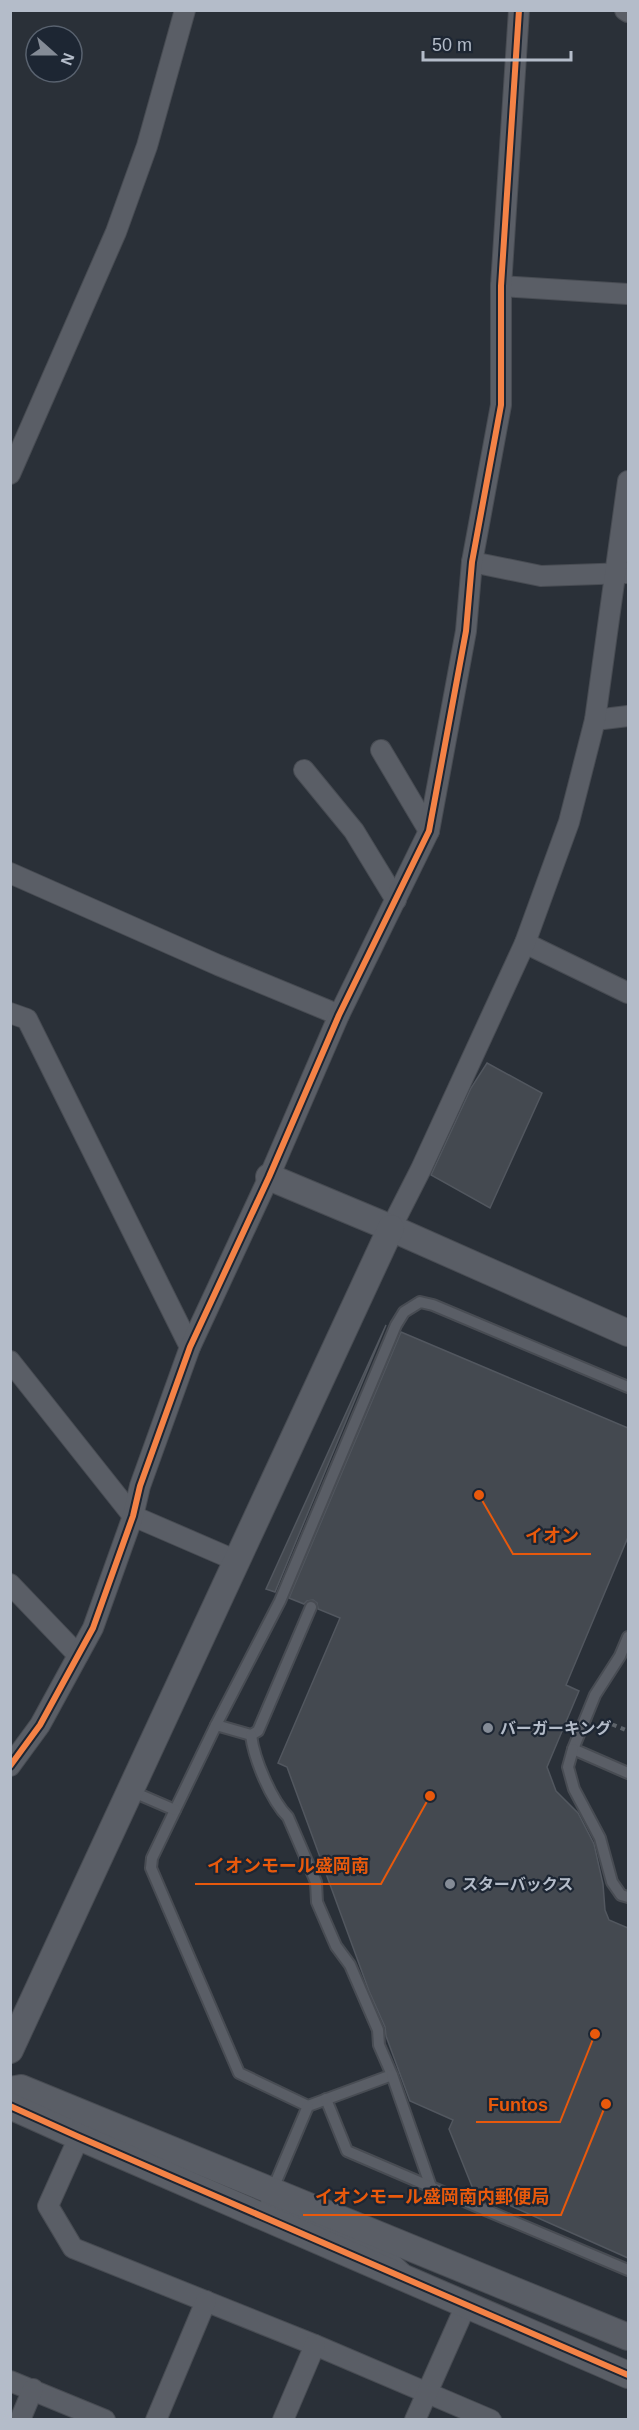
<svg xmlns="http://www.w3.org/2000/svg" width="639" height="2430" font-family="Helvetica,'Noto Sans JP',sans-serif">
  <rect width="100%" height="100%" fill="#2a3038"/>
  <g fill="#444950" stroke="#52575f" stroke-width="1.5">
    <polygon points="487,1063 542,1093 490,1208 431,1175 471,1088"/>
    <polygon points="386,1325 275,1592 266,1589"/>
    <polygon points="401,1332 628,1428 628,1537 566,1685 579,1691 547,1767 556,1791 578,1813 594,1844 603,1884 605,1910 609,1920 628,1928 628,2258 473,2189 449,2129 453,2120 410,2101 386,2036 385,2027 369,1991 287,1767 278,1763 340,1618 318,1609 317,1603 313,1600 307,1601 304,1604 289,1598"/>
  </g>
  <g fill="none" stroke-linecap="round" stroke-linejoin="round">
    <g stroke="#484c53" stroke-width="14">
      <g id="service">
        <polyline points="628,1637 620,1656 595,1695 573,1749 628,1773"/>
        <polyline points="216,1725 251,1735 258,1731 311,1607"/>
        <path d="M251,1735C254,1759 271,1800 288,1817L316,1882L317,1902L336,1946L350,1965L378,2030L379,2045L392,2075L308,2106L239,2073L151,1868L152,1858L216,1725L280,1601L396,1325L404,1312L420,1302L433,1305L628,1387"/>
        <polyline points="573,1749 568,1767 574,1789 600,1838 612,1882 621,1895 628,1897"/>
        <polyline points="131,1791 175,1810"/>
        <polyline points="392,2075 431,2187 628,2270"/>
        <polyline points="326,2099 347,2151 431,2187"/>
        <polyline points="272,2191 308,2106"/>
      </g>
    </g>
    <g stroke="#484c53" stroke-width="22">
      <g id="minor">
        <polyline points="625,10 628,12"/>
        <polyline points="501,286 628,294"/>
        <polyline points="10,474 116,232 147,146 185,10"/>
        <polyline points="472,562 541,576 628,573"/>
        <polyline points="595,720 628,716"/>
        <polyline points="381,750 429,831"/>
        <polyline points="304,770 354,831 396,900"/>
        <polyline points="10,873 218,965 339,1015"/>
        <polyline points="525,943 628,993"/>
        <polyline points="10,1013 27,1019 190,1347"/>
        <polyline points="391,1228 421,1169 525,943 569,822 595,720 628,481"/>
        <polyline points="10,1361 133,1516 237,1561"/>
        <polyline points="10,1584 78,1655"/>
        <polyline points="10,1766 40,1725 93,1628 133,1516 140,1486 190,1347 269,1177 339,1015 429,831 466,631 472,562 501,405 501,286 519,10"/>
        <polyline points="79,2137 48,2206 73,2248 315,2345 491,2420"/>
        <polyline points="272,2191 271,2203 280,2208 373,2246 402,2273"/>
        <polyline points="10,2381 105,2420"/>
        <polyline points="20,2420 33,2389"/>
        <polyline points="156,2420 206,2301"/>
        <polyline points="283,2420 315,2345"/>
        <polyline points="415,2420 466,2305"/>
      </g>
    </g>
    <g stroke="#484c53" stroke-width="28">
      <g id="tertiary">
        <polyline points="269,1177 391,1228 628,1333"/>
        <polyline points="10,2050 391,1228"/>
        <polyline points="10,2090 21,2088 628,2337"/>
        <polyline points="10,2106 79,2137 628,2375"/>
      </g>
    </g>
    <polyline stroke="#5d636a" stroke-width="4" stroke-dasharray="4.5 4.5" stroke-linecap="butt" points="600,1729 604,1721 628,1731"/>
    <use href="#service" stroke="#5a5e66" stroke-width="10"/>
    <use href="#minor" stroke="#5a5e66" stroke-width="20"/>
    <use href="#tertiary" stroke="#5a5e66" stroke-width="26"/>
    <g stroke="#1d2633" stroke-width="10">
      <g id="cycleway">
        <polyline points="10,1766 40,1725 93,1628 133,1516 140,1486 190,1347 269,1177 339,1015 429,831 466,631 472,562 501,405 501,286 519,10"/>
        <polyline points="10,2106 79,2137 628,2375"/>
      </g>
    </g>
    <use href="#cycleway" stroke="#f48246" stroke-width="6"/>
  </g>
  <g fill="#848b96" stroke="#1d2633" stroke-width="2">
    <circle cx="488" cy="1728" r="6"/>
    <circle cx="450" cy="1884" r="6"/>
  </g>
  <g text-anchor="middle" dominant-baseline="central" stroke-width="4.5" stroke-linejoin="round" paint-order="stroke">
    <g font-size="16" font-weight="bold" fill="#b4bcc9" stroke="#1d2633" text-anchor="start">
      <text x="500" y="1728">バーガーキング</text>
      <text x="462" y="1884">スターバックス</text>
    </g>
  </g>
  <path fill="none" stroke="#e8590c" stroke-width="2" d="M479 1495L513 1554H591M430 1796L381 1884H195M595 2034L560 2122H476M606 2104L561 2215H303"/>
  <g fill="#e8590c" stroke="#1d2633" stroke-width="2">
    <circle cx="479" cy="1495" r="6"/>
    <circle cx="430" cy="1796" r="6"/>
    <circle cx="595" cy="2034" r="6"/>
    <circle cx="606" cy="2104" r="6"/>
  </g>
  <g font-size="18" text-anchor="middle" font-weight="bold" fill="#e8590c" stroke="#1d2633" stroke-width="4.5" stroke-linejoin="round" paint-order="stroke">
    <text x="552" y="1542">イオン</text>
    <text x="288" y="1872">イオンモール盛岡南</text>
    <text x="518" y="2111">Funtos</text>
    <text x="432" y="2203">イオンモール盛岡南内郵便局</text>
  </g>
  <rect width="639" height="2430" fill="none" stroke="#b4bcc9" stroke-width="24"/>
  <g transform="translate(54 54) rotate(111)"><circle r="28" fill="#1d2633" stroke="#59626f" stroke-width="1.5"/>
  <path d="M0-4.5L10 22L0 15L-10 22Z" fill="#848b96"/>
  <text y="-9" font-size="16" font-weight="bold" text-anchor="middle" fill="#b4bcc9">N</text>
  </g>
  <path d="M423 51v9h148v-9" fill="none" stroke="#b4bcc9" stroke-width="3"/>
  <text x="432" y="51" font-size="18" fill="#b4bcc9" stroke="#1d2633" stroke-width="4.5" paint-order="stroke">50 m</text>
</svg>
